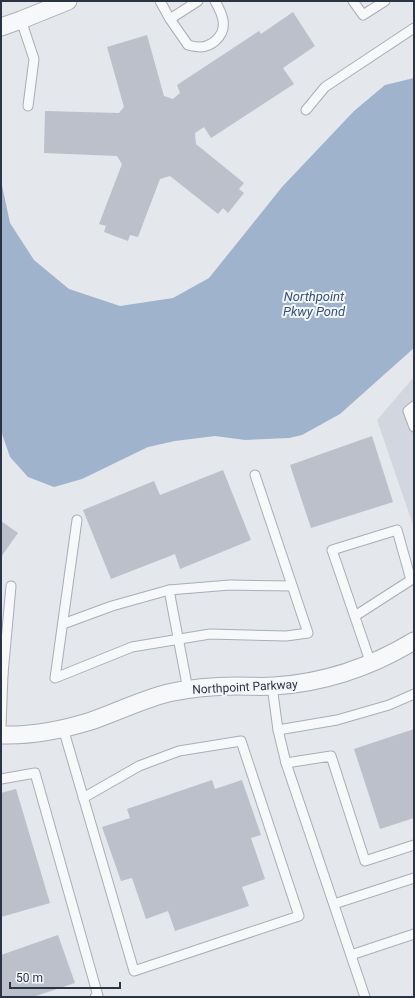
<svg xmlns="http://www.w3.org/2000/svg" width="415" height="998" font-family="Roboto,sans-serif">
  <rect width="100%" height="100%" fill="#e4e7ec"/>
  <polygon fill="#d2d6de" points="414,377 414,528 377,420"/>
  <polygon fill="#9fb4cc" points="414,78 414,348 340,414 302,435 289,438 245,440 215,436 175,441 148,447 82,479 54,487 28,477 10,457 2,434 1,181 10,223 34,260 69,289 120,306 173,298 209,278 282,187 354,111 385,85"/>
  <g fill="#bbc0ca">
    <polygon points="293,12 315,46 283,68 294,84 211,138 204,127 195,133 196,144 244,183 239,189 244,193 228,213 223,208 218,214 170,176 160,179 138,237 130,235 128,241 104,232 106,226 99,224 122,164 117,156 44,153 45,111 119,113 124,107 107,47 147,35 164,96 173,99 180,93 177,85 259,31 261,34"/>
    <polygon points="372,436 393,502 311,528 290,465"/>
    <polygon points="223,470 251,540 180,569 175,554 111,579 83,510 154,481 160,495"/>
    <polygon points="1,521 18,533 1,557"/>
    <polygon points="414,729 414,818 380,829 354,749"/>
    <polygon points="212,780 215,789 242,780 261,835 251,838 265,879 242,887 249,906 175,931 168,911 146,919 132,878 121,881 102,827 130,818 127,809"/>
    <polygon points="16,789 50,903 1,917 1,793"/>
    <polygon points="58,935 75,983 33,997 1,997 1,955"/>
  </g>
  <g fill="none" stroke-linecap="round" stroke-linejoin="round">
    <g stroke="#a9aeb7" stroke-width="11">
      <g id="service">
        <polyline points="160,1 170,19 198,1"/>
        <polyline points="353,1 363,15 385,1"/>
        <path d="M170,19L188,45C192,46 197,47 201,47C205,47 212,44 215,41C229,29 223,15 215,1"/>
        <polyline points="21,20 34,59 28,106"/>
        <polyline points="306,110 325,87 414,28"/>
        <polyline points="414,406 408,411 414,427"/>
        <polyline points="77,520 55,678 132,647 210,634 286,636 308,633 255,475"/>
        <polyline points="169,590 188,690"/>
        <polyline points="355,616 411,580 397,530 332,550 371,664"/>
        <polyline points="63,624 112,606 169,590 230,585 292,586"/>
        <polyline points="1,674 3,674 11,586"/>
        <polyline points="272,686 278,730"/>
        <polyline points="1,727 3,674"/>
        <polyline points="63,728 134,971 299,916 241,741 179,751 139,766 83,798"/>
        <polyline points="286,763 278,730 337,720 389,705 414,694"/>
        <polyline points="1,779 35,773 98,996 95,997"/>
        <polyline points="334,904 414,878"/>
        <polyline points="351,955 414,934"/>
        <polyline points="365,997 286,763 331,756 365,861 414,845"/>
      </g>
    </g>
    <g stroke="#a9aeb7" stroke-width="19">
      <g id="minor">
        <polyline points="1,27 21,20 68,1"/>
        <path d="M1,735C31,736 62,730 91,721C117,712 141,700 168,693C191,688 214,686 237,686C249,686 262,687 274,686C325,683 371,667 414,641"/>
      </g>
    </g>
    <use href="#service" stroke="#f7f8fa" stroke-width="9"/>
    <use href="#minor" stroke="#f7f8fa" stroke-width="17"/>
  </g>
  <g text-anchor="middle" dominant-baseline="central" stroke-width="4" stroke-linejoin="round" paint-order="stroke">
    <g font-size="12" fill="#2b3445" stroke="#f4f6f9">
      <text transform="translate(245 687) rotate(-3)">Northpoint Parkway</text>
    </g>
    <g font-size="13" font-style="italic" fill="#34527a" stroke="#f4f6f9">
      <text x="314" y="296">Northpoint<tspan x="314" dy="15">Pkwy Pond</tspan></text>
    </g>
  </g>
  <rect width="415" height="998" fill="none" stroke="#2b3445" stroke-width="4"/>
  <path d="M10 982v6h110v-6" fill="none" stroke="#2b3445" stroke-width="2"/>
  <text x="16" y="982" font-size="12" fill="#2b3445" stroke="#f4f6f9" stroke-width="3" paint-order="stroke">50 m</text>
</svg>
